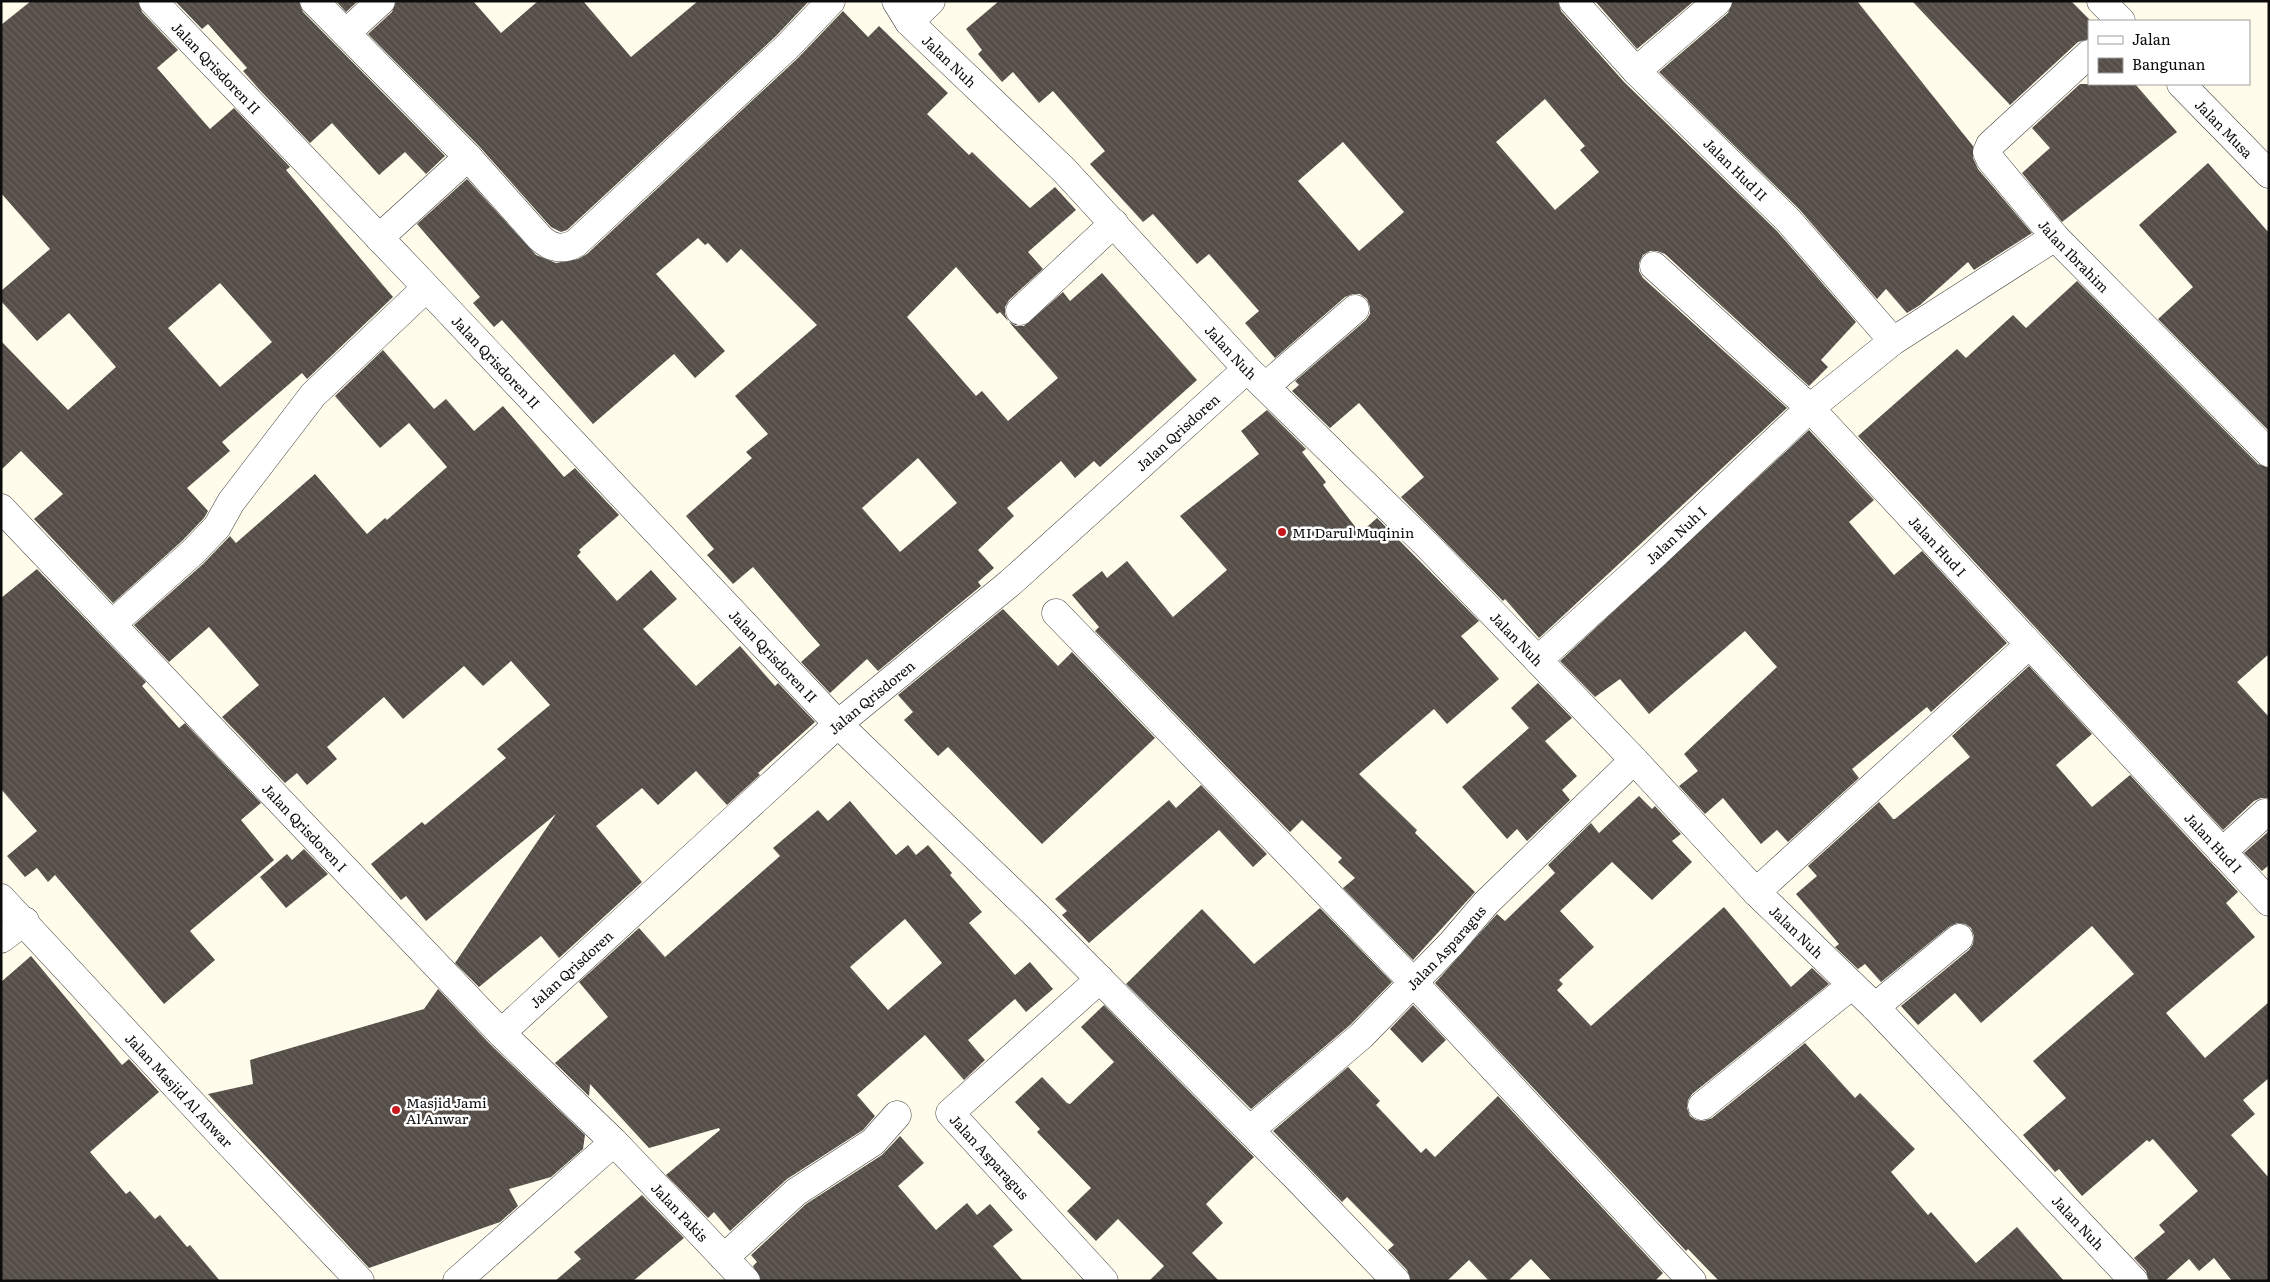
<svg xmlns="http://www.w3.org/2000/svg" width="2270" height="1282" font-family="Literata,serif">
  <defs>
    <pattern id="building-back-hatch" width="6" height="6" patternUnits="userSpaceOnUse" patternTransform="scale(1.25)"><rect width="6" height="6" fill="#554d47"/><path d="M-1 5l2 2M0 0l6 6M5-1l2 2" fill="none" stroke="#68625d"/></pattern>
  </defs>
  <rect width="100%" height="100%" fill="#fffceb"/>
  <g fill="url(#building-back-hatch)" fill-rule="evenodd">
    <path d="M31,1H138L142,12L178,50L157,68L210,129L234,108L290,167L286,170L393,297L307,379L302,373L222,442L230,451L187,488L208,511L204,518L182,541L113,603L34,519L63,494L21,451L1,470V341L68,410L116,367L69,313L37,341L1,301V291L50,249L1,193V25ZM220,283L272,342L220,387L168,328Z"/>
    <polygon points="175,1 299,1 303,12 445,156 426,174 405,152 379,175 332,123 310,143 257,87 243,71 247,68 208,24 202,29"/>
    <polygon points="336,1 358,1 346,12"/>
    <polygon points="396,1 473,1 501,33 538,1 583,1 631,57 698,1 809,1 776,36 567,230 561,232 551,227 479,146 368,34 392,12"/>
    <path d="M999,1H1558L1561,11L1624,82L1777,231L1856,322L1821,360L1828,367L1809,386L1665,254L1657,251H1650L1643,255L1639,263V271L1643,278L1787,408L1539,638L1505,599L1503,601L1401,497L1424,477L1359,403L1330,428L1292,391L1299,385L1295,381L1366,320L1370,314V307L1367,299L1360,294H1353L1345,297L1275,358L1245,323L1259,311L1209,254L1197,264L1153,214L1143,222L1090,164L1105,151L1053,91L1039,103L1013,72L1002,82L978,54L982,50L966,29ZM1545,99L1585,146L1580,150L1599,172L1555,210L1496,142ZM1343,142L1404,212L1359,251L1298,181Z"/>
    <polygon points="1595,1 1694,1 1637,49"/>
    <polygon points="1733,1 1857,1 1973,146 1973,158 1978,169 2032,233 1974,270 1968,262 1920,305 1907,313 1886,289 1877,299 1799,209 1659,72 1728,13"/>
    <polygon points="1912,1 2071,1 2089,19 2089,39 2078,42 2010,105"/>
    <path d="M843,11L868,37L879,26L948,93L927,114L969,155L972,152L1030,208L1055,187L1076,210L1028,252L1043,269L1009,300L1005,307V314L1008,321L1000,312L997,314L956,267L907,317L976,396L982,391L1008,421L1058,378L1009,322L1016,326H1024L1063,292L1070,301L1102,273L1197,380L1100,467L1094,461L1075,478L1061,461L1007,508L1014,516L978,550L994,568L978,582L981,586L878,671L867,659L830,693L801,662L820,645L806,629L753,567L733,584L707,555L714,549L686,516L752,458L746,452L768,434L735,396L817,325L741,249L727,263L708,243L705,245L698,238L656,274L725,351L695,378L674,354L593,424L502,320L494,327L473,303L480,297L417,224L467,179L536,255L556,263L578,259L587,254L798,58ZM918,458L957,503L900,552L862,508Z"/>
    <polygon points="2080,84 2135,84 2177,132 2062,222 2022,173 2050,148 2032,128"/>
    <polygon points="2208,163 2269,233 2269,431 2158,319 2193,287 2139,225"/>
    <polygon points="2077,281 2258,464 2269,468 2269,654 2237,682 2269,717 2269,798 2261,798 2254,801 2223,830 1858,436 1957,349 1966,358 2013,315 2026,328"/>
    <polygon points="383,350 434,409 446,399 474,431 503,406 564,477 575,468 619,515 579,550 581,552 577,556 617,601 651,570 677,599 643,629 696,686 740,646 775,686 778,683 815,722 758,773 760,775 727,805 696,771 658,805 642,788 596,826 642,882 559,958 541,936 479,987 455,963 556,814 426,921 406,896 401,900 371,864 422,822 425,825 506,758 497,749 550,705 511,661 483,686 464,666 403,719 384,697 327,747 337,759 307,785 297,773 285,783 222,717 259,685 209,627 169,662 134,625 203,564 230,536 236,543 315,474 367,534 385,518 387,520 447,467 409,423 380,448 335,396"/>
    <polygon points="1267,410 1306,449 1302,452 1326,482 1323,485 1360,533 1377,518 1479,621 1461,636 1499,679 1447,724 1434,709 1359,774 1417,830 1415,833 1475,892 1413,960 1343,888 1355,878 1338,862 1342,858 1302,820 1290,832 1095,631 1099,627 1072,595 1102,571 1107,578 1127,561 1173,617 1227,570 1180,516 1259,454 1241,431"/>
    <polygon points="1809,430 1874,500 1849,522 1894,575 1922,551 2007,643 1931,712 1927,707 1852,769 1859,778 1788,842 1777,830 1761,844 1723,798 1705,814 1679,786 1698,771 1684,754 1777,667 1745,631 1649,714 1620,679 1595,697 1560,661"/>
    <polygon points="37,569 146,682 142,686 179,728 185,723 261,803 241,820 274,860 190,931 215,960 164,1004 55,875 48,882 37,868 25,877 7,856 37,831 1,789 1,598"/>
    <polygon points="1003,609 1058,666 1072,652 1155,738 1042,844 948,747 938,756 904,720 913,712 898,695"/>
    <polygon points="2029,666 2092,734 2056,765 2092,807 2130,775 2238,892 2226,903 2255,937 2166,1013 2205,1058 2269,1002 2269,1078 2243,1100 2255,1114 2231,1135 2269,1178 2269,1281 2232,1281 2214,1258 2199,1271 2189,1259 2165,1281 2149,1281 2146,1271 2134,1258 2165,1232 2159,1225 2198,1191 2153,1139 2149,1142 2147,1140 2082,1196 2059,1169 2055,1172 2023,1135 2066,1098 2033,1061 2134,974 2092,926 1981,1023 1955,993 1918,1025 1901,1006 1969,950 1973,944 1974,936 1971,928 1965,924 1957,923 1950,926 1881,982 1865,964 1858,969 1835,947 1839,944 1796,894 1817,876 1808,866 1879,802 1893,819 1895,819 1970,757 1952,736"/>
    <polygon points="1538,683 1572,718 1545,741 1577,776 1562,790 1570,800 1527,841 1517,829 1507,839 1462,787 1529,728 1511,708"/>
    <polygon points="1201,785 1267,854 1253,867 1219,830 1089,943 1062,915 1067,911 1055,899 1169,800 1176,808"/>
    <polygon points="1639,796 1652,809 1655,806 1681,834 1672,841 1692,862 1652,900 1612,862 1560,911 1594,947 1559,980 1563,984 1557,990 1591,1026 1724,907 1791,987 1812,968 1829,984 1692,1094 1688,1100 1687,1108 1690,1116 1696,1120 1704,1121 1712,1118 1805,1043 1855,1098 1860,1093 1915,1149 1891,1172 1928,1215 1931,1212 1976,1263 2017,1227 2064,1281 1719,1281 1688,1249 1686,1251 1435,983 1497,914 1505,921 1555,873 1548,865 1591,823 1599,833"/>
    <path d="M850,801L896,855L908,845L916,855L928,845L952,873L950,875L982,912L969,923L1015,975L1030,962L1053,989L1026,1012L1015,999L968,1040L985,1060L964,1080L925,1035L857,1095L875,1116L863,1130L787,1179L730,1231L714,1212L708,1218L666,1175L720,1130L719,1128L649,1148L590,1084L589,1096L555,1063L608,1017L579,982L639,928L665,957L780,856L773,848L818,810L828,821ZM905,919L942,963L888,1010L850,967Z"/>
    <polygon points="2269,831 2269,865 2262,871 2244,853"/>
    <polygon points="304,849 328,874 286,908 260,877 287,854 292,860"/>
    <polygon points="1320,908 1392,982 1350,1025 1251,1109 1126,984 1202,909 1254,964"/>
    <polygon points="31,956 122,1065 129,1059 159,1092 90,1152 126,1194 130,1191 155,1219 160,1215 187,1247 190,1245 220,1281 1,1281 1,982"/>
    <polygon points="438,989 490,1044 585,1135 583,1149 551,1177 509,1189 518,1206 500,1222 369,1268 208,1094 253,1084 250,1060 424,1009"/>
    <polygon points="1104,1005 1254,1157 1206,1204 1223,1223 1192,1253 1219,1281 1149,1281 1164,1266 1118,1219 1096,1241 1067,1211 1091,1188 1037,1132 1040,1129 1015,1102 1042,1077 1067,1103 1070,1104 1114,1062 1081,1027"/>
    <polygon points="1413,1005 1446,1040 1422,1063 1390,1029"/>
    <polygon points="1348,1067 1380,1101 1376,1105 1421,1153 1426,1148 1435,1157 1498,1096 1663,1273 1655,1281 1552,1281 1531,1259 1508,1281 1489,1281 1469,1260 1447,1281 1411,1281 1407,1270 1388,1250 1394,1245 1347,1197 1342,1202 1273,1131"/>
    <polygon points="900,1136 924,1163 898,1186 936,1230 967,1203 977,1215 990,1204 1013,1230 993,1246 1023,1281 761,1281 753,1266 757,1262 751,1255 806,1204 882,1155"/>
    <polygon points="642,1195 684,1238 633,1281 555,1281 581,1259 574,1252"/>
  </g>
  <g fill="none" stroke-linecap="round" stroke-linejoin="round">
    <g stroke="#3f3f3f" stroke-width="29">
      <g id="minor">
        <path id="s1" d="M153,1L411,271L838,724L1036,915L1297,1178L1396,1281"/>
        <path d="M314,1L468,157L540,238C551,248 563,251 576,243L787,47L831,1"/>
        <path id="s2" d="M896,1L909,22L1064,170L1247,369L1428,546L1634,760L1756,892L1875,1007L2134,1281"/>
        <path id="s3" d="M1573,1L1636,71L1788,220L1893,341"/>
        <polyline points="2101,1 2121,21"/>
        <polyline points="909,22 931,1"/>
        <polyline points="346,33 381,1"/>
        <path id="s4" d="M2089,54L1990,145L1987,152L1990,159L2055,237L2269,453"/>
        <polyline points="1636,71 1718,1"/>
        <path id="s5" d="M2181,84L2269,174"/>
        <polyline points="379,238 468,157"/>
        <path id="s6" d="M1654,266L1810,408L2269,902"/>
        <polyline points="1020,311 1114,223"/>
        <polyline points="1266,386 1355,309"/>
        <path id="s7" d="M1,508L501,1033L614,1142L746,1281"/>
        <polyline points="1056,613 1414,983 1692,1281"/>
        <polyline points="112,624 193,552 217,527 231,502 313,395 426,288"/>
        <path id="s8" d="M1538,660L1653,556L1810,408L1893,341L2055,237"/>
        <polyline points="2222,852 2265,813"/>
        <polyline points="1756,892 2029,645"/>
        <polyline points="1,939 25,921"/>
        <path id="s9" d="M1100,979L950,1113L1104,1281"/>
        <polyline points="1875,1007 1959,938"/>
        <path id="s10" d="M501,1033L838,724L1010,583L1247,369"/>
        <polyline points="1702,1106 1852,985"/>
        <path id="s11" d="M1250,1130L1361,1036L1451,944L1486,903L1634,760"/>
        <polyline points="724,1258 796,1192 873,1142 897,1115"/>
        <polyline points="457,1281 614,1142"/>
      </g>
    </g>
    <g stroke="#3f3f3f" stroke-width="29">
      <g id="tertiary">
        <path id="s12" d="M1,898L225,1139L360,1281"/>
      </g>
    </g>
    <use href="#minor" stroke="#fff" stroke-width="28"/>
    <use href="#tertiary" stroke="#fff" stroke-width="28"/>
  </g>
  <g fill="#c7191c" stroke="#fff" stroke-width="2">
    <circle cx="1282" cy="532" r="5"/>
    <circle cx="396" cy="1110" r="5"/>
  </g>
  <g text-anchor="middle" dominant-baseline="central" stroke-width="5" stroke-linejoin="round" paint-order="stroke">
    <g font-size="14" fill="#0c0c0c" stroke="#fff">
      <text stroke="none"><textPath href="#s2" startOffset="81">Jalan Nuh</textPath></text>
      <text stroke="none"><textPath href="#s1" startOffset="92">Jalan Qrisdoren II</textPath></text>
      <text stroke="none"><textPath href="#s5" startOffset="62">Jalan Musa</textPath></text>
      <text stroke="none"><textPath href="#s3" startOffset="234">Jalan Hud II</textPath></text>
      <text stroke="none"><textPath href="#s4" startOffset="278">Jalan Ibrahim</textPath></text>
      <text stroke="none"><textPath href="#s2" startOffset="486">Jalan Nuh</textPath></text>
      <text stroke="none"><textPath href="#s1" startOffset="498">Jalan Qrisdoren II</textPath></text>
      <text stroke="none"><textPath href="#s10" startOffset="905">Jalan Qrisdoren</textPath></text>
      <text stroke="none"><textPath href="#s8" startOffset="186">Jalan Nuh I</textPath></text>
      <text stroke="none"><textPath href="#s6" startOffset="399">Jalan Hud I</textPath></text>
      <text stroke="none"><textPath href="#s2" startOffset="891">Jalan Nuh</textPath></text>
      <text stroke="none"><textPath href="#s1" startOffset="902">Jalan Qrisdoren II</textPath></text>
      <text stroke="none"><textPath href="#s10" startOffset="500">Jalan Qrisdoren</textPath></text>
      <text stroke="none"><textPath href="#s7" startOffset="441">Jalan Qrisdoren I</textPath></text>
      <text stroke="none"><textPath href="#s6" startOffset="804">Jalan Hud I</textPath></text>
      <text stroke="none"><textPath href="#s2" startOffset="1296">Jalan Nuh</textPath></text>
      <text stroke="none"><textPath href="#s11" startOffset="268">Jalan Asparagus</textPath></text>
      <text stroke="none"><textPath href="#s10" startOffset="95">Jalan Qrisdoren</textPath></text>
      <text stroke="none"><textPath href="#s12" startOffset="262">Jalan Masjid Al Anwar</textPath></text>
      <text stroke="none"><textPath href="#s9" startOffset="260">Jalan Asparagus</textPath></text>
      <text stroke="none"><textPath href="#s7" startOffset="978">Jalan Pakis</textPath></text>
      <text stroke="none"><textPath href="#s2" startOffset="1701">Jalan Nuh</textPath></text>
    </g>
    <g font-size="14" fill="#0c0c0c" stroke="#fff" text-anchor="start">
      <text x="1292" y="532">MI Darul Muqinin</text>
      <text x="406" y="1102">Masjid Jami<tspan x="406" dy="16">Al Anwar</tspan></text>
    </g>
  </g>
  <rect width="2270" height="1282" fill="none" stroke="#0c0c0c" stroke-width="5"/>
  <rect x="2088" y="20" width="162" height="65" fill="#ffffff" stroke="#9e9e9e"/>
  <rect x="2098" y="36" width="25" height="8" fill="#ffffff" stroke="#9e9e9e"/>
  <text x="2132" y="45" font-size="15" fill="#0c0c0c">Jalan</text>
  <rect x="2098" y="58" width="25" height="15" fill="url(#building-back-hatch)" stroke="#9e9e9e"/>
  <text x="2132" y="70" font-size="15" fill="#0c0c0c">Bangunan</text>
</svg>
